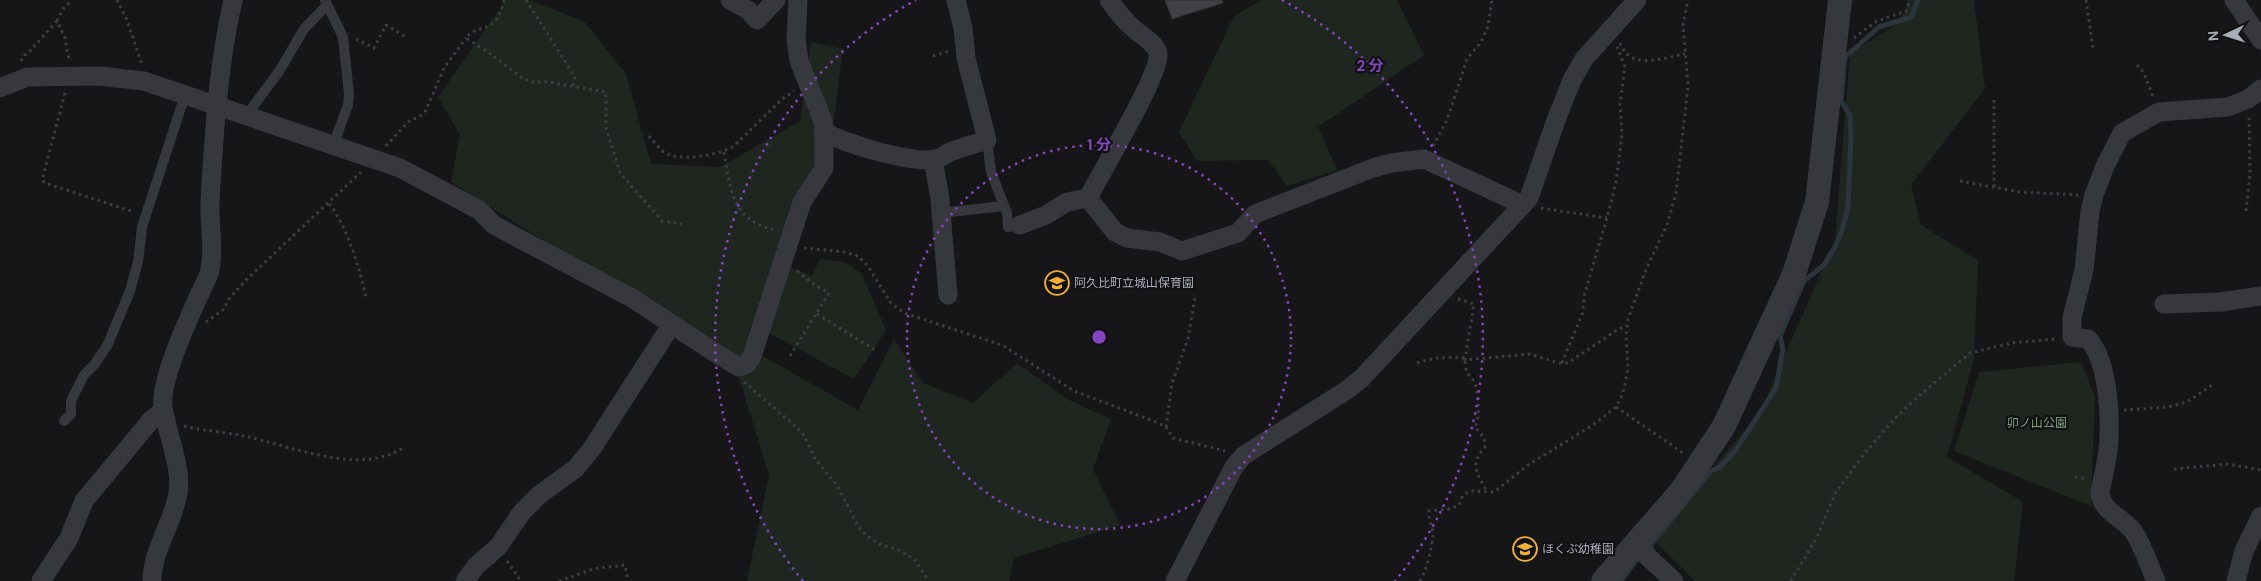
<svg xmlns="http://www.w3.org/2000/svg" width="2261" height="581" font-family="'DM Sans','Noto Sans JP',sans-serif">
  <rect width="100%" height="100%" fill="#161618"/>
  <g fill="#1e261f">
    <polygon points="506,0 528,0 584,21 626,74 651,164 720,167 800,121 811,42 843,49 833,126 812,169 808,213 787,266 812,276 820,259 845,262 862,274 886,330 854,379 765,331 757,353 858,410 894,339 923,383 973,403 1017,363 1067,399 1111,419 1093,469 1120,525 1014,558 1009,581 747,581 769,475 734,361 451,182 460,135 438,97"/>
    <polygon points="1262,0 1397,0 1424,55 1318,127 1337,170 1287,186 1268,160 1197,161 1179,132 1234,16"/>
    <polygon points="1908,0 1974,0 1985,88 1911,185 1921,225 1978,260 1974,359 1947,457 2023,502 2014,581 1695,581 1652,538 1760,413 1835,240 1850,54 1901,21"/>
    <polygon points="2081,362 2095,397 2091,506 1954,451 1979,372"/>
  </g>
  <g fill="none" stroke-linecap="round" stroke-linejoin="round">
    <g stroke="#2c353c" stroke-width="5">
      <polyline points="1653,552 1651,546 1653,542 1711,471 1720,467 1735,451 1776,388 1783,349 1780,336 1804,281 1824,265 1837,243 1842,230 1848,207 1851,138 1850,115 1841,101 1845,57 1879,27 1911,17 1918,0"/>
      <polyline points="1621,581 1637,559"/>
    </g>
  </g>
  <polygon fill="#404145" stroke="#303034" points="1165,0 1222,0 1223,3 1172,19"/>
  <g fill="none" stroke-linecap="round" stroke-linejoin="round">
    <g stroke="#3d3f44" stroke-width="3" stroke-dasharray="2.5 4" stroke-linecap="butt">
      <polyline points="117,0 127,20 142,65"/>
      <path d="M504,0C496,37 480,21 466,38L488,52L522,78L531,82H549L606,92V127L620,173L662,221L682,224"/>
      <polyline points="526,0 575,77 573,86"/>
      <polyline points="2086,0 2093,48"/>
      <polyline points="57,21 63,9 72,0"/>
      <polyline points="1854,38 1875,22 1906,11 1910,0"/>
      <polyline points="356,39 374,48 386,25 406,37"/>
      <path d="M1620,43C1630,71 1663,58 1685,54"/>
      <polyline points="933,56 949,51"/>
      <polyline points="21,61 23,56 29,52 57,21 65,38 69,60"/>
      <polyline points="2137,65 2144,73 2153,97"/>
      <polyline points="65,93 42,180 45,183 131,211"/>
      <polyline points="1994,100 1994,188"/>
      <path d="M649,136C654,141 659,149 665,153C681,162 719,155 734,146L781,100L794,91"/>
      <polyline points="386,146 408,122 422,115 426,110 444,68 466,38"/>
      <polyline points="1433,146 1447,120 1467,59 1481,42 1488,26 1492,0"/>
      <path d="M724,152C730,189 732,221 775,230"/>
      <polyline points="1960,181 2021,192 2078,195"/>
      <path d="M329,204C346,223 361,272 366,298"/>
      <polyline points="1541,208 1607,218"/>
      <polyline points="2246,211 2250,174 2249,117"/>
      <polyline points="804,248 845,252 858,256 867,265 891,303 904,313 1002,345 1074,391 1156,422 1166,427 1173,438 1225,451"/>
      <polyline points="1458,299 1474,304 1465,360 1530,354 1559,363 1568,363 1620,328 1626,328"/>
      <polyline points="817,314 875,350"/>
      <polyline points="206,322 224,309 228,300 247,279 361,172"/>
      <polyline points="790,356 829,293 812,283 796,270"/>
      <path d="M1417,363C1433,357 1448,357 1465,358C1465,379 1472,373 1476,387C1479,399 1480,417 1475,427L1484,438L1485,447C1469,465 1477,472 1487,492"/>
      <polyline points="1562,363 1583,312 1584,296 1607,218 1616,182 1622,135 1620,103 1625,67 1617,47"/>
      <polyline points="744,382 803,433 815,459 837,485 858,526 867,536 879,544 901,551 914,559 929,581"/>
      <polyline points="1616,407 1683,453"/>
      <polyline points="2124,410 2168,407 2187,402 2215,383"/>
      <path d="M184,426C204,431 225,432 244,436C292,446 361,477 404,447"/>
      <polyline points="1166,427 1172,383 1188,339 1195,297"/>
      <polyline points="2174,469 2228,464 2261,470"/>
      <polyline points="2075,477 2087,479"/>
      <polyline points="507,561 521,581"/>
      <polyline points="559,581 593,569 625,565 628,581"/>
      <path d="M1420,581C1427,569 1432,548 1433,534C1433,527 1428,521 1429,511L1450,509L1459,505L1463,495L1471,491L1494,492L1528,465L1593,425L1616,407L1623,393L1628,369L1626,335L1628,319L1647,267L1667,225L1676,193L1688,86L1683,24L1688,0"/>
      <polyline points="1791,581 1817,537 1836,492 1864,454 1898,415 1921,394 1970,353 2011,343 2057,339"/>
    </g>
    <g stroke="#37383d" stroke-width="10">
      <polyline points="325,0 343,37 349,94 348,105 333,146"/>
      <polyline points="248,117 249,112 280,70 304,29 327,5"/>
      <polyline points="987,140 991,172 1007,213 1008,227 1020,225"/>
      <polyline points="941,213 1003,206"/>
      <polyline points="64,421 71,414 71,401 84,375 94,365 107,346 130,291 138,262 142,227 185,95"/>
    </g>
    <g stroke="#37383d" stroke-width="19">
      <polyline points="730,0 748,10 757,20 776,0"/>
      <path d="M1109,0C1116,10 1125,21 1134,29C1142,36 1156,43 1158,54C1161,73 1100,174 1088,198L1115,232L1127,238L1160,242L1182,251L1238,233L1255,214L1373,168L1391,163L1424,159L1523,205"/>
      <polyline points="2234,0 2261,40"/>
      <polyline points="0,88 27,77 99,76 144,81 400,168 479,210 494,225 520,239 632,298 714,352 739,367 747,364 752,356 802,202 824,168 824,132 823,121 799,61 796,39 798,0"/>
      <path d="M824,132C847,144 911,164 936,159C941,158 946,154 950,152C962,147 975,144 987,140L966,58L963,28L956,0"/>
      <polyline points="933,159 940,199 948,295"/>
      <polyline points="1020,225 1046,215 1067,202 1088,198"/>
      <polyline points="2164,304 2221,302 2261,296"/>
      <polyline points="1634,544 1674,581"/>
      <polyline points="41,581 69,538 84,501 152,419 159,414 166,420"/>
      <path d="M152,581C152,550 173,524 178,493C182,465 167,435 163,407C159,378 196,302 209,274C215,250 209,225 210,201C214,134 218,65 233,0"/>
      <polyline points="465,581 476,566 498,547 522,512 539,495 575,469 591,450 672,324"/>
      <polyline points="1175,581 1234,467 1243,456 1347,390 1362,378 1529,198 1556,120 1572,80 1584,59 1637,0"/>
      <path d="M2156,581C2149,566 2142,543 2133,531C2122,517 2102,512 2100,493C2103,475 2109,455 2109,436C2110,409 2107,359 2088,339L2072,337V318L2084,270L2090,211L2094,195L2105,166L2122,133L2159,112L2228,107L2248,99L2261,89"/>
      <polyline points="2236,581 2244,551 2261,516"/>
    </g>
    <polyline stroke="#37383d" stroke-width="24" points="1603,581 1681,491 1724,426 1794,274 1817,202 1840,0"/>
  </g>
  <g fill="none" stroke="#8446be" stroke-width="2.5" stroke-dasharray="2.5 5">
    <circle cx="1099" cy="337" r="192"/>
    <path d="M803 581A383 383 0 0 1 916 0M1282 0A383 383 0 0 1 1395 581"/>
  </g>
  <defs>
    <g id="school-ring" transform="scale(1.25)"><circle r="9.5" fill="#111113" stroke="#f2b134" stroke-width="1.5"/><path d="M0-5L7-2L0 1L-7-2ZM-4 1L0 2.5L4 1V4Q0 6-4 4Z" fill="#f2b134"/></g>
  </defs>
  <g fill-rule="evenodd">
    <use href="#school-ring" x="1057" y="283"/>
    <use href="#school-ring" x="1525" y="549"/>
  </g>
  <g text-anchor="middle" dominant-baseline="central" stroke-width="4.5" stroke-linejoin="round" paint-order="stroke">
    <g font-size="12" fill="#a8adb8" stroke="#111113" text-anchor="start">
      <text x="1074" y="283">阿久比町立城山保育園</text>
      <text x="1542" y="549">ほくぶ幼稚園</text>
    </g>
    <g font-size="12" fill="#7fa381" stroke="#111113">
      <text x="2037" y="423">卯ノ山公園</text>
    </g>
  </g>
  <circle cx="1099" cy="337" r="8" fill="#8446be" stroke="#111113" stroke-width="2.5"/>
  <g font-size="15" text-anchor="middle" font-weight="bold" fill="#8446be" stroke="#111113" stroke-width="4.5" stroke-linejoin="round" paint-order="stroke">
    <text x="1370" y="71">2 分</text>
    <text x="1099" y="150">1 分</text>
  </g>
  <g transform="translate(2226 35) rotate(266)" stroke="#111113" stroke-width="4" paint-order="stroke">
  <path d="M0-4L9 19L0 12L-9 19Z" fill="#a8adb8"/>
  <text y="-8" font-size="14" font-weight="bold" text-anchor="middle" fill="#a8adb8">N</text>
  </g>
</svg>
